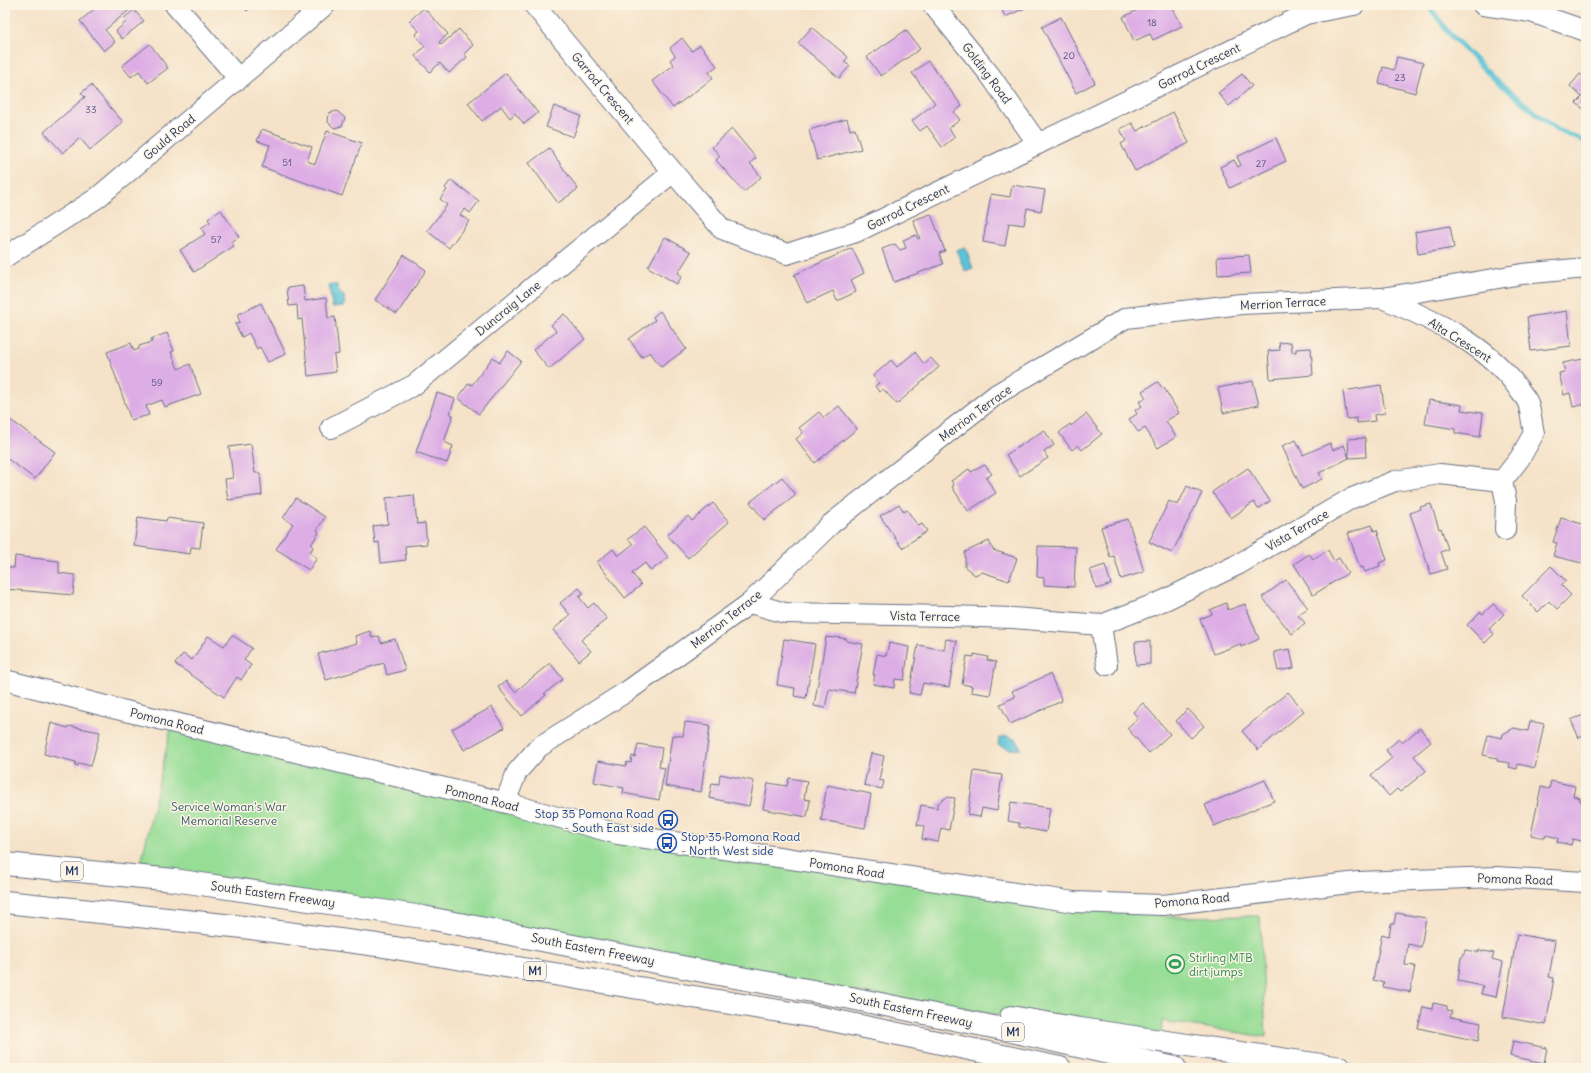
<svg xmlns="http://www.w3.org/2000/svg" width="1591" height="1073" font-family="Delius,sans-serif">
  <rect width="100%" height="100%" fill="#fcf5e5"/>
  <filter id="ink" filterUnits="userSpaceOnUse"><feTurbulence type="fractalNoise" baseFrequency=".025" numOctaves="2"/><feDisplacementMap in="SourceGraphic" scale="8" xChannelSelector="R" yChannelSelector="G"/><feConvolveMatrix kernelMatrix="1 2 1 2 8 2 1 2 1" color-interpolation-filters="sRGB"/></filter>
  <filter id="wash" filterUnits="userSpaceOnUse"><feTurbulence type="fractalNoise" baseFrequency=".012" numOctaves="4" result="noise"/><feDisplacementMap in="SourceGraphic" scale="16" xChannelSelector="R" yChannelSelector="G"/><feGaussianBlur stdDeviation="0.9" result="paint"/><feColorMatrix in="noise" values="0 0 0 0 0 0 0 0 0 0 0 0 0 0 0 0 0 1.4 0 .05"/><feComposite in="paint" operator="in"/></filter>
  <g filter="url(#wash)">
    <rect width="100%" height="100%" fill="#f5e2c8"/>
    <polygon fill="#96dd96" stroke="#58867a" points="172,723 618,834 1163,905 1164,917 1260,916 1266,1037 1162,1021 1161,1041 1080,1029 981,1012 138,877"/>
    <g fill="#5ac3d6" stroke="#3a799a">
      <polygon points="965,247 973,268 965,271 956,250"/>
      <polygon points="329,284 337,285 340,293 344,296 345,306 332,307"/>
      <polygon points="1007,736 1017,740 1021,749 1009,749 998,745 999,738"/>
    </g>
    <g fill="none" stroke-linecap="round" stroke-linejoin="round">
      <polyline stroke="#5ac3d6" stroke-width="5" points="1428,5 1448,32 1492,77 1557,130 1586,142"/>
    </g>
    <g id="blocks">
      <g fill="#ddade6">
        <polygon points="99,5 131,5 133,7 105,30 115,42 104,51 80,21"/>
        <polygon points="242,5 253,5 247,11"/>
        <polygon points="1000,5 1032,5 1005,17"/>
        <polygon points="1136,5 1171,5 1182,26 1153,40 1150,34 1134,41 1123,17 1138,10"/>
        <polygon points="424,8 448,34 439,42 441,45 459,29 473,45 464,54 467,57 449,73 440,63 430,72 415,56 425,46 415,35 419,31 409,21"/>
        <polygon points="134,10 144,21 122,39 116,31 126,22 123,19"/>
        <polygon points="1061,17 1095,83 1076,93 1042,27"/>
        <polygon points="812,27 848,57 844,62 850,66 839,78 798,43"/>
        <polygon points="906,30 920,49 881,76 867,57"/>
        <polygon points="682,38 692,51 700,45 717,66 709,72 713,78 673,108 652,81 674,65 670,60 675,56 670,48"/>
        <polygon points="150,44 168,68 148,83 139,71 131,77 122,66"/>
        <polygon points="1397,57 1423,63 1415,93 1379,83 1383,67 1394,70"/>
        <polygon points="928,61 962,106 954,112 960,120 949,128 955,137 942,147 927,126 920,131 912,121 935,103 912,73"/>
        <polygon points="506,73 538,113 524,124 515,113 510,118 501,106 482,121 468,103"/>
        <polygon points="1242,74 1252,86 1229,106 1218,93"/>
        <polygon points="1580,74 1586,79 1586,111 1576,103 1582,97 1570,86"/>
        <polygon points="91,85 123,122 90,150 80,138 63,153 44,132 85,97 81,93"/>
        <polygon points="554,106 581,116 573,137 546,127"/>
        <polygon points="337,111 345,118 342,126 334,128 328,122 329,113"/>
        <polygon points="1173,112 1189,143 1135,171 1121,144 1126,141 1120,129 1132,123 1137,131"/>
        <polygon points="847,119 850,130 855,129 861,149 817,160 809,130"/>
        <polygon points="262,129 312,147 307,161 315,164 327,131 362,143 342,196 262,167 270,145 257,141"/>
        <polygon points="732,129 756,158 750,163 761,177 744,192 716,160 720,156 712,147"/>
        <polygon points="1276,138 1286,161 1230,188 1220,167 1234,160 1238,167 1241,165 1237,157"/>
        <polygon points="549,148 578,189 558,203 529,163"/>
        <polygon points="451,180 479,201 470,213 465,209 460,215 469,221 449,248 427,231 447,205 440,199 447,190 445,188"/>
        <polygon points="1012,185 1045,190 1041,211 1027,208 1024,225 1009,223 1005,246 983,242 991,194 1010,197"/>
        <polygon points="221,210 239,237 231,242 234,246 194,272 180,250 205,234 201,228 210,222 208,219"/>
        <polygon points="931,214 945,251 939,253 943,264 894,282 882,249 895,244 900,250 906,248 903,240 916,235 918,239 920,238 913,220"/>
        <polygon points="1450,226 1454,248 1418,254 1415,232"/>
        <polygon points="665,237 691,252 678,273 682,276 677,284 648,267"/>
        <polygon points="852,248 864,273 851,280 856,292 837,301 833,291 807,303 794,275"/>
        <polygon points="404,255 426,270 397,314 375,300"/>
        <polygon points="1249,255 1251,273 1218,275 1217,257"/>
        <polygon points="303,286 305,301 326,298 328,318 335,317 339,354 334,355 336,372 308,376 302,319 298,320 297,305 289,306 287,288"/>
        <polygon points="261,303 286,354 268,362 260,347 257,349 249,333 242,337 235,324 240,322 237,315"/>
        <polygon points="660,311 686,349 661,367 650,352 642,357 629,339 655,320 653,317"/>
        <polygon points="1567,311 1571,346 1531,351 1527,317"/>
        <polygon points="564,314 585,339 549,369 533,350 556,331 551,325"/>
        <polygon points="167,333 174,351 171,352 178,369 190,364 201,394 165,407 162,400 146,406 149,415 131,420 107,352 131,343 134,351 139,349 139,346 152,342 151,339"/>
        <polygon points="1291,342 1292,352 1296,352 1296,349 1311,348 1313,375 1270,379 1268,351 1280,350 1279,343"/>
        <polygon points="508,351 521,361 479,414 458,398 469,383 472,385 493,357 499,363"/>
        <polygon points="915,352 924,364 931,358 939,367 897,404 883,389 879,392 875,386 879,383 873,376 891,360 897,367"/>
        <polygon points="1583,359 1586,377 1586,404 1573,407 1570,393 1564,395 1559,373 1565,372 1563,363"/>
        <polygon points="1253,381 1259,405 1223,413 1218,388"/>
        <polygon points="1158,382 1163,389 1164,388 1179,413 1166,421 1176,437 1158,448 1145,428 1138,432 1129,419 1137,414 1135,410 1142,406 1139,402 1146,398 1142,391"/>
        <polygon points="1381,385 1385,413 1374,415 1375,421 1357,423 1357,418 1347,419 1343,391"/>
        <polygon points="437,393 455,399 450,414 453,415 444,442 453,446 447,463 416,452"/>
        <polygon points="1429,400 1462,405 1461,410 1483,413 1480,437 1455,433 1455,429 1425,424"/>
        <polygon points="839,406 857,429 815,463 796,439 803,433 799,428 819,412 824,418"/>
        <polygon points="1086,414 1102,434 1082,450 1078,445 1072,450 1059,433 1070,424 1071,426"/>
        <polygon points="5,416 55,452 35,479 5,457"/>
        <polygon points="1044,430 1054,445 1044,452 1048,458 1020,476 1006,455"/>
        <polygon points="1365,438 1366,457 1349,458 1319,473 1322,479 1302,489 1282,446 1296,440 1303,455 1330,443 1333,450 1344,445 1349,458 1348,439"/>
        <polygon points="251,444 255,473 260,473 262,495 228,500 225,479 233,478 229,447"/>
        <polygon points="985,465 992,474 986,478 996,493 968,511 952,487 954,485 951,481 969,469 971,472"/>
        <polygon points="1248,468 1270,501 1258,509 1254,502 1231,518 1212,492"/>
        <polygon points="782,477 796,495 764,520 750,502"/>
        <polygon points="1187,486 1202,493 1172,553 1149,542 1169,501 1178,505"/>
        <polygon points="414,495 417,524 425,523 427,544 405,546 406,560 381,563 379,542 375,543 373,526 388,524 386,498"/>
        <polygon points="296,498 325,517 317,530 319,532 311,545 313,547 310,553 317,558 309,570 276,549 293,524 283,518"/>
        <polygon points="713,503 729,522 688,558 667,535 688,516 692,521"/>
        <polygon points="899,504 904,512 907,510 918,526 922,524 927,531 902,548 880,516"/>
        <polygon points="1431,504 1439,529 1441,528 1448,549 1441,552 1447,569 1431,574 1410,513 1421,509 1420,507"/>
        <polygon points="138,517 166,521 167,518 203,523 200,548 191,547 190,554 134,546"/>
        <polygon points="1561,518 1586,525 1586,564 1553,556 1557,543 1553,542"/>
        <polygon points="1128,519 1144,572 1121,579 1114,556 1110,557 1101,527"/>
        <polygon points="1372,525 1374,531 1377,530 1387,560 1379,563 1380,566 1365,572 1363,567 1360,568 1348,533"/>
        <polygon points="644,527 668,557 651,571 645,563 632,573 641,585 625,598 597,562 613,549 618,556 633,544 628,539"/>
        <polygon points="989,541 993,550 1017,558 1009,581 982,572 975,575 965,567 965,552"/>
        <polygon points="1038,546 1076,547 1074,587 1044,585 1044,578 1037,577"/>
        <polygon points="1328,550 1334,561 1339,558 1348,573 1313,595 1294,564 1309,554 1313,559"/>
        <polygon points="15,556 59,561 59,573 75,575 73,595 5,589 5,567 14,568"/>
        <polygon points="1105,565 1111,584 1097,589 1090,570"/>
        <polygon points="1551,566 1566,581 1561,585 1571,595 1557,609 1549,601 1538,612 1522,596"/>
        <polygon points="1286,580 1308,608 1298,615 1305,623 1292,634 1262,597"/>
        <polygon points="579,588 584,594 579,597 588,608 594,603 607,619 581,640 591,651 579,661 553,630 570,615 560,603"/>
        <polygon points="1226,603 1228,610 1245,604 1259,639 1241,647 1240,644 1214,654 1200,619 1212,614 1210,610"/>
        <polygon points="1493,604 1504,614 1489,629 1494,634 1485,643 1467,625 1480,612 1483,614"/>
        <polygon points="370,631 372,638 379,636 381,643 395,639 405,670 387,675 384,663 326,680 318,654 357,643 355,636"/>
        <polygon points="232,635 252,648 244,660 251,665 241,680 237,677 224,697 175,664 183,654 192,660 208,636 224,646"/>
        <polygon points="826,637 834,638 835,637 847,639 846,641 863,644 854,693 829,689 825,708 814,706"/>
        <polygon points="784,639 815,644 806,698 794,696 795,688 777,685"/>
        <polygon points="946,639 957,641 949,687 923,683 920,695 909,693 918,645 944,650"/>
        <polygon points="1150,641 1150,664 1136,665 1135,642"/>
        <polygon points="889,643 909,647 904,680 895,679 894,688 873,684 875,675 873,675 877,654 886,656"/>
        <polygon points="1290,649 1294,668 1278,671 1274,652"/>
        <polygon points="974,654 988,657 987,660 996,662 990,695 971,692 972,686 962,684 967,656 974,657"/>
        <polygon points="550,663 563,679 544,694 546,695 522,716 498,687 506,681 515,692"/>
        <polygon points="1050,674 1062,701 1010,724 1000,704 1015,697 1012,691"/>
        <polygon points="1288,692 1304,711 1258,750 1242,731"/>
        <polygon points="1143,703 1170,734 1149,753 1127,728 1138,718 1133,712"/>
        <polygon points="492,707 504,728 464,750 452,729"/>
        <polygon points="1188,709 1204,726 1191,738 1176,721"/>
        <polygon points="1586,714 1586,738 1584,739 1583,736 1579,738 1571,720"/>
        <polygon points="1530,721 1544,724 1535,768 1518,764 1517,769 1509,767 1510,763 1497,761 1497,758 1483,755 1488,735 1502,738 1503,734 1514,728 1528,731"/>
        <polygon points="685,722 710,725 701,792 665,786 672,735 683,736"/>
        <polygon points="51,723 68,728 69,726 100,732 91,766 79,763 78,766 75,765 76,762 44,754"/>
        <polygon points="1420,728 1431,742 1414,756 1426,771 1400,792 1397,789 1389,796 1371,775 1392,758 1386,750 1399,739 1402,743"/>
        <polygon points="638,744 662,748 659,767 665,768 659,800 623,793 624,788 594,782 598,761 626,766 627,762 631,763 632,756 635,757"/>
        <polygon points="871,753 884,756 879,780 884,781 882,789 864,785"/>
        <polygon points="974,771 1002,775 997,811 982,808 980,817 968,815"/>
        <polygon points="720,774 754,781 749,806 709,798 712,783 719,784"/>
        <polygon points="789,778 807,781 804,799 810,800 807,817 763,809 768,783 787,786"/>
        <polygon points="1265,780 1274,801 1214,826 1205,805"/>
        <polygon points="1551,781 1575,786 1573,796 1580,798 1580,801 1586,802 1586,842 1573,839 1571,845 1557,842 1558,838 1546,835 1545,838 1531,835 1541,787 1549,789"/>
        <polygon points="827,785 871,794 865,828 821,820"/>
        <polygon points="947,797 955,798 949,830 941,828 938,842 922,839 924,826 917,825 921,805 937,808 937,804"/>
        <polygon points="1011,802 1050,808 1046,832 1019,827 1019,823 1008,821"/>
        <polygon points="1396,913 1426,918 1421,947 1408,944 1405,965 1415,966 1410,992 1383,987 1384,982 1373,980 1382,934 1389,936 1391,924 1394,924"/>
        <polygon points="1517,934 1555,941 1549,977 1554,978 1546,1025 1503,1017"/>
        <polygon points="1465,950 1478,952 1479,950 1494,953 1492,959 1503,962 1496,997 1481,994 1483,986 1458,981 1461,957 1463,957"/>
        <polygon points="1433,1003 1447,1006 1447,1010 1452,1011 1450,1017 1481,1023 1478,1041 1418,1028 1423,1007 1432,1009"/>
        <polygon points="1513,1041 1547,1048 1544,1063 1510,1056"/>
      </g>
    </g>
  </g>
  <g filter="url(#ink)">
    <use href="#blocks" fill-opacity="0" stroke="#676e83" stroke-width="1"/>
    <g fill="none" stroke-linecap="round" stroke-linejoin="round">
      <g stroke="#676e83" stroke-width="22">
        <g id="minor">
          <polyline points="175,5 239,79"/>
          <polyline points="534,5 673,172 722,229 787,254 856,232 1306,14 1354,5"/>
          <polyline points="933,5 990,75 1038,144"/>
          <polyline points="1483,5 1531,12 1586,31"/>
          <polyline points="5,257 97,198 325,5"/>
          <path d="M1382,298C1431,319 1486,343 1518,388C1521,393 1526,398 1528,403C1531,413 1532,424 1534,433L1520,458L1502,481L1506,501L1505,530"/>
          <polyline points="331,428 414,385 673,172"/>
          <polyline points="750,603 785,613 948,616 1013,618 1101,625 1165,600 1239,564 1350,499 1395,481 1440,474 1502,481"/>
          <polyline points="1101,625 1107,665"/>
          <polyline points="5,680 113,708 507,803 618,834 772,856 1074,902 1163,905 1358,882 1496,877 1586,882"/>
          <polyline points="507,803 509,792 517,772 539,747 629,690 750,603 831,524 997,394 1126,318 1241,304 1382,298 1522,274 1586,268"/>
        </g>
      </g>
      <g stroke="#676e83" stroke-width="24">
        <g id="highway">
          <polyline points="5,864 174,880 423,917 713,973 851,998 998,1028 1175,1068"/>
          <polyline points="5,902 243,927 377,945 822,1018 1060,1068"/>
          <polyline points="1011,1017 1080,1029 1341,1068"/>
        </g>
      </g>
      <use href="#minor" stroke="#fff" stroke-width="20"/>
      <use href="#highway" stroke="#fff" stroke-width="22"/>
    </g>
  </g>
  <defs>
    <g id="bus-ring" transform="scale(1)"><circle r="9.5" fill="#fcf5e5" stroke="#1a4fb4" stroke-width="1.5"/><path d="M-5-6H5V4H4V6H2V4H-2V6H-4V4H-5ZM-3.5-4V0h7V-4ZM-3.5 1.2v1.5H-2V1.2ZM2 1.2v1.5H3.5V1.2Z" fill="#1a4fb4"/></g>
    <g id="stadium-ring" transform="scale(1)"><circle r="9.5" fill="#fcf5e5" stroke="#2e9e5b" stroke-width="1.5"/><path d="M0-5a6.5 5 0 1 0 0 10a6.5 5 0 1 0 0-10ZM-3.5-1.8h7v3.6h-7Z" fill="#2e9e5b"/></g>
  </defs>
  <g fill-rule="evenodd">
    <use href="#bus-ring" x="668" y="820"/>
    <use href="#bus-ring" x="667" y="843"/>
    <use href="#stadium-ring" x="1175" y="964"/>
  </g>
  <g text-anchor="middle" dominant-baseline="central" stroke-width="3" stroke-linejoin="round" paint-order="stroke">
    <g font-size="10" fill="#4c4e80">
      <text x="1152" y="22">18</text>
      <text x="1069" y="55">20</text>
      <text x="1400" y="77">23</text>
      <text x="91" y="109">33</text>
      <text x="287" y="162">51</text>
      <text x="1261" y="163">27</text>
      <text x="216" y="239">57</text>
      <text x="157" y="382">59</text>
    </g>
    <g fill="#fcf5e5" stroke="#5e6a86" stroke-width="1">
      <rect x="61" y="862" width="22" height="18" rx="3"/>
      <rect x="524" y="962" width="22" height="18" rx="3"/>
      <rect x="1002" y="1023" width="22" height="18" rx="3"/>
    </g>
    <g font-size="11" font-weight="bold" fill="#1b2f5e">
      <text x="72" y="871">M1</text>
      <text x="535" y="971">M1</text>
      <text x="1013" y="1032">M1</text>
    </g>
    <g font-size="12" fill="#1b2f5e" stroke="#fcf5e5">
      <text transform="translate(1199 66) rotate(-26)">Garrod Crescent</text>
      <text transform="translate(987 73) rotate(53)">Golding Road</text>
      <text transform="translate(603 88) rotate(50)">Garrod Crescent</text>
      <text transform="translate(169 137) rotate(-40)">Gould Road</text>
      <text transform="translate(908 207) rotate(-26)">Garrod Crescent</text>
      <text transform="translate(1283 303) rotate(-3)">Merrion Terrace</text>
      <text transform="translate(508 308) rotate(-39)">Duncraig Lane</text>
      <text transform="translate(1460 340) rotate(32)">Alta Crescent</text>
      <text transform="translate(975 413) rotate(-36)">Merrion Terrace</text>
      <text transform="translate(1297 530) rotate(-30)">Vista Terrace</text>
      <text transform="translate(925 616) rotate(1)">Vista Terrace</text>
      <text transform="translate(726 619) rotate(-38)">Merrion Terrace</text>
      <text transform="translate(167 721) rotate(14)">Pomona Road</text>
      <text transform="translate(482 798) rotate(14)">Pomona Road</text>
      <text transform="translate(847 868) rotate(9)">Pomona Road</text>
      <text transform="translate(1515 879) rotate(2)">Pomona Road</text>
      <text transform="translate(273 894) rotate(8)">South Eastern Freeway</text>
      <text transform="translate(1192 900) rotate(-5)">Pomona Road</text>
      <text transform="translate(593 949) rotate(11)">South Eastern Freeway</text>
      <text transform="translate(911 1010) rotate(12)">South Eastern Freeway</text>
    </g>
    <g font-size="12" fill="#3a5a6c" stroke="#fcf5e5">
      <text x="229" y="806">Service Woman's War<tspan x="229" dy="14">Memorial Reserve</tspan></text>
    </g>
    <g font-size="12" fill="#164399" stroke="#fcf5e5" text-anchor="end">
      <text x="654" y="813">Stop 35 Pomona Road<tspan x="654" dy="14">- South East side</tspan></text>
      <text x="681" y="836" text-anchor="start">Stop 35 Pomona Road<tspan x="681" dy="14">- North West side</tspan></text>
    </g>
    <g font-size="12" fill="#27864d" stroke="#fcf5e5" text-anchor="start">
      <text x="1189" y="957">Stirling MTB<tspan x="1189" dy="14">dirt jumps</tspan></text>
    </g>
  </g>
  <rect width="1591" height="1073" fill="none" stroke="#fcf5e5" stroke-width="20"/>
</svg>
